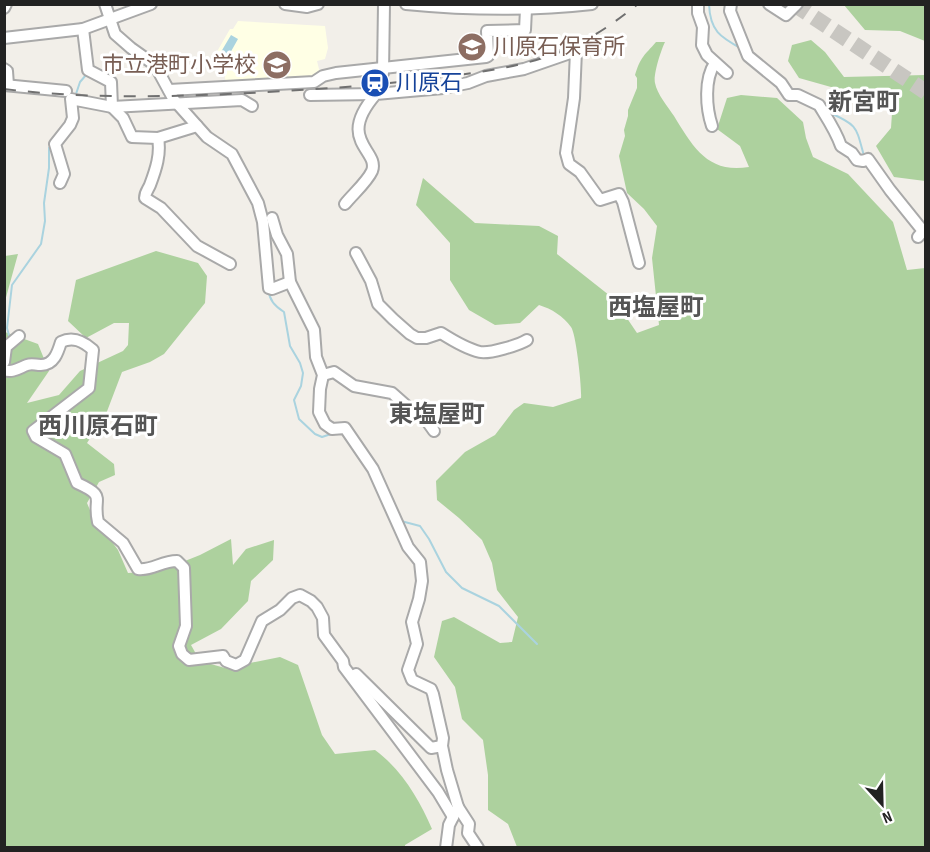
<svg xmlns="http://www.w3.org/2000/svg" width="930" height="852" font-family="'Sofia Sans Condensed','Noto Sans JP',sans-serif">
  <rect width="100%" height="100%" fill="#f2efe9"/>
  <polygon fill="#ffffe5" points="238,21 325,26 328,48 325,59 317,61 320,73 312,80 226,85 224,70 211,62 230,29 233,29"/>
  <g fill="#add19e">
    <polygon points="844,5 925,5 925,41 900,31 865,30"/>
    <polygon points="811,40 825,52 844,77 925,75 925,181 894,177 876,146 891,128 892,113 876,94 831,87 799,78 788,61 792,45"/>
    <path d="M656,42H665C661,50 653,75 655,83C657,94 668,107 674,116C693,147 708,174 749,167L740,146L717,129L727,98L741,95L777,98L803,122L806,138L813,157L848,174L893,222L907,270L925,268V847H517L508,824L488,810V775L483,740L462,719L455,687L434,657L442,621L454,617L500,643L512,642L518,617L497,590L492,563L482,540L459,518L437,500L436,481L465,452L495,435L514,410L524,403L553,407L581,398C582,388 576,333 571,327C563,316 552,309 539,305L520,323L495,325L469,310L450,280V243L416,205L423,178L475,223L539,226L558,236L557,254L614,299L637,333L659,325L652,258L657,226L644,209L627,193L619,156L625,136L624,130L628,116V110L637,88V78L635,75C641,56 644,56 656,42Z"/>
    <path d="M156,251L198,263L207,276L205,303L164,354L150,362L122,372L106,414L87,443L114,464L115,475L99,482L87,503L92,515L118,550L128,573L160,571L200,555L231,539L233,565L246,549L274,540L273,560L251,581L248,601L221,629L191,645L200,661L225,668L280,657L298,665L322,735L335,754L375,750C402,770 419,799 432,829L405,845V848H5V332L38,344L49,371L27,403L59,395L80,371L123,351L128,345L129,323H114L86,338L68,321L76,280Z"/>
    <polygon points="18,254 5,301 5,306 5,256"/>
  </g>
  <polygon fill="#aad3df" points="231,35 238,39 225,62 218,57"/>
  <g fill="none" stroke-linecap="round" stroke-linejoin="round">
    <g stroke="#aad3df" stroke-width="2">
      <path d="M709,4C710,31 720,37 742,49"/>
      <polyline points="75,97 80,82 86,75"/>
      <path d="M830,113C858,125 856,127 864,156"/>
      <path d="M269,291C269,301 276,307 284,312L290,346L300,363L303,373L301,386L294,400L299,419L315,434L322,437L334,433"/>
      <polyline points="10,339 7,328 12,285 41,244 45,221 44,203 49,168 49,148 51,147"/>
      <polyline points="401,521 420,526 429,539 446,572 462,588 499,606 537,644"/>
    </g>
    <polyline stroke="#c8c6c1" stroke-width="10" stroke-dasharray="10 5" stroke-linecap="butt" points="383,74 384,93"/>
    <polyline stroke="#c8c6c1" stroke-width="16" stroke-dasharray="16 8" stroke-linecap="butt" points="794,4 926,92"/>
    <g stroke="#a9a9a9" stroke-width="14">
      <g id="minor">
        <polyline points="105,4 115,34 131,48 155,65 174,100 207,137 232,154 258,203 263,222 269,288 272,289 290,282"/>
        <polyline points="285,4 307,7 318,4"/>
        <path d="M406,4C468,10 530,11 592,4"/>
        <polyline points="698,4 698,13 703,27 702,45 707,55 727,73"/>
        <path d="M731,4L730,11L748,56L781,83L789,95H798L819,105C827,118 836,131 841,146L852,153L857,160L863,161L868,159L890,190L923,231L918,237"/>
        <polyline points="769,4 786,15 797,4"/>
        <polyline points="4,8 6,4"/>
        <polyline points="83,29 88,70 111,82 112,107 123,118 132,137 158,138 197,126"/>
        <polyline points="4,38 83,29 151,4"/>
        <polyline points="610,41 576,51 574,98 566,153 569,164 580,172 600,200 619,194 623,202 639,263"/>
        <polyline points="4,69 7,71 8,85"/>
        <polyline points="383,73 384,4"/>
        <polyline points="4,85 66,91"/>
        <polyline points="169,90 314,82 323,76 336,73 486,57 488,56 487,31 525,30 526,9"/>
        <polyline points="310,95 376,94"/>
        <path d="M712,126C706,108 704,79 715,63"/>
        <path d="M158,138C161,154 156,169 150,185C148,190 145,192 145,198L161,208L197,246L230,264"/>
        <polyline points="60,183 64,174 55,144 70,125 73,118 71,99 112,107 242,100 252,106"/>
        <path d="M345,204C353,194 367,182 372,171C380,150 335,141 376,94L443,88L468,83L486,76L524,69L576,51"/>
        <polyline points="272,218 277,235 287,254 290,282 314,330 316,357 323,375 320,389 319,412 325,424 332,429 345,428 373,469 408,547 420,562 422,581 419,599 412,622 417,644 408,670 412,680 431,689 433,694 443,738 442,746 447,770 458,807 449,825 446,848"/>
        <path d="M356,253L371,281L378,304L393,319L410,334L417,338H426L441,333C452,340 467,349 480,352C489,354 519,345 527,340"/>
        <polyline points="4,362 6,347 19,336"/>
        <path d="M4,370C13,373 19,368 27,365C32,363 35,365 41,365C54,365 58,352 61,342C73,336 83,341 93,350L89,388L33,431L36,437L65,454L77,483C108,497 92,497 98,522L123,543L138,569C152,571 161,561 177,561L184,568L186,626L179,646L182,654L189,660L223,656L226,661L236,665L245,660L262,621L280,610L292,598L300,595L311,601L317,607L323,618L324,635L343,661L344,667L438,792L453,817"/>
        <polyline points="323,375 334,372 354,386 392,393 409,408 424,417 434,431"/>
        <polyline points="356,674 431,748 442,746"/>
        <polyline points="458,807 469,824 468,833 478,848"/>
      </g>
    </g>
    <use href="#minor" stroke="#fff" stroke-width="10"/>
    <path stroke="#707070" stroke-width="2" stroke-dasharray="12 12" stroke-linecap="butt" d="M4,89C86,99 169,97 250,93C303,90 356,87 409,81C457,75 506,71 552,55C584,44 612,25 638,4"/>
  </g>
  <defs>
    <g id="school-disc" transform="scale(1.5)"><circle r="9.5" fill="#8d6e63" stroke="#fff"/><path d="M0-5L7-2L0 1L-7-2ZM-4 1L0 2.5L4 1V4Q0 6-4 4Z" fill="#fff"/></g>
    <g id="station-disc" transform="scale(1.5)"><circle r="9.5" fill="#1a4fb4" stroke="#fff"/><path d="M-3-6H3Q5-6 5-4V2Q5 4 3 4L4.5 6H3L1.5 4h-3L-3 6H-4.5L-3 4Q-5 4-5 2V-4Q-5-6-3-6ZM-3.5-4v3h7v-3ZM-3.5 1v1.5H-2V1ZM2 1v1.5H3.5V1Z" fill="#fff"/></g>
  </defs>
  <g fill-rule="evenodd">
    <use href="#school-disc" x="472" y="47"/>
    <use href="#school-disc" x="277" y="65"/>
    <use href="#station-disc" x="375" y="83"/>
  </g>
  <g text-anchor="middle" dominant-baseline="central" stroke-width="6" stroke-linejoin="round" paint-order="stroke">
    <g font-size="22" fill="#785e54" stroke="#fff" text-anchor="start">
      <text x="493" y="47">川原石保育所</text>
      <text x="256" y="65" text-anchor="end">市立港町小学校</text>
    </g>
    <g font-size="22" fill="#164399" stroke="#fff" text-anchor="start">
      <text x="396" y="83">川原石</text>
    </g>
    <g font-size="24" font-weight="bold" fill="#555" stroke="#fff">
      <text x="864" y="102">新宮町</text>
      <text x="656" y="307">西塩屋町</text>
      <text x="437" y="414">東塩屋町</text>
      <text x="98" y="426">西川原石町</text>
    </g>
  </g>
  <rect width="930" height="852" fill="none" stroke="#222222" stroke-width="12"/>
  <g transform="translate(882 804) rotate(158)" stroke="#ffffff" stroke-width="4.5" paint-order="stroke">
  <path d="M0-4.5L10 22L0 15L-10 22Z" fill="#222222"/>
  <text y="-9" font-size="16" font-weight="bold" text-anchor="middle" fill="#222222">N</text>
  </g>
</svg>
